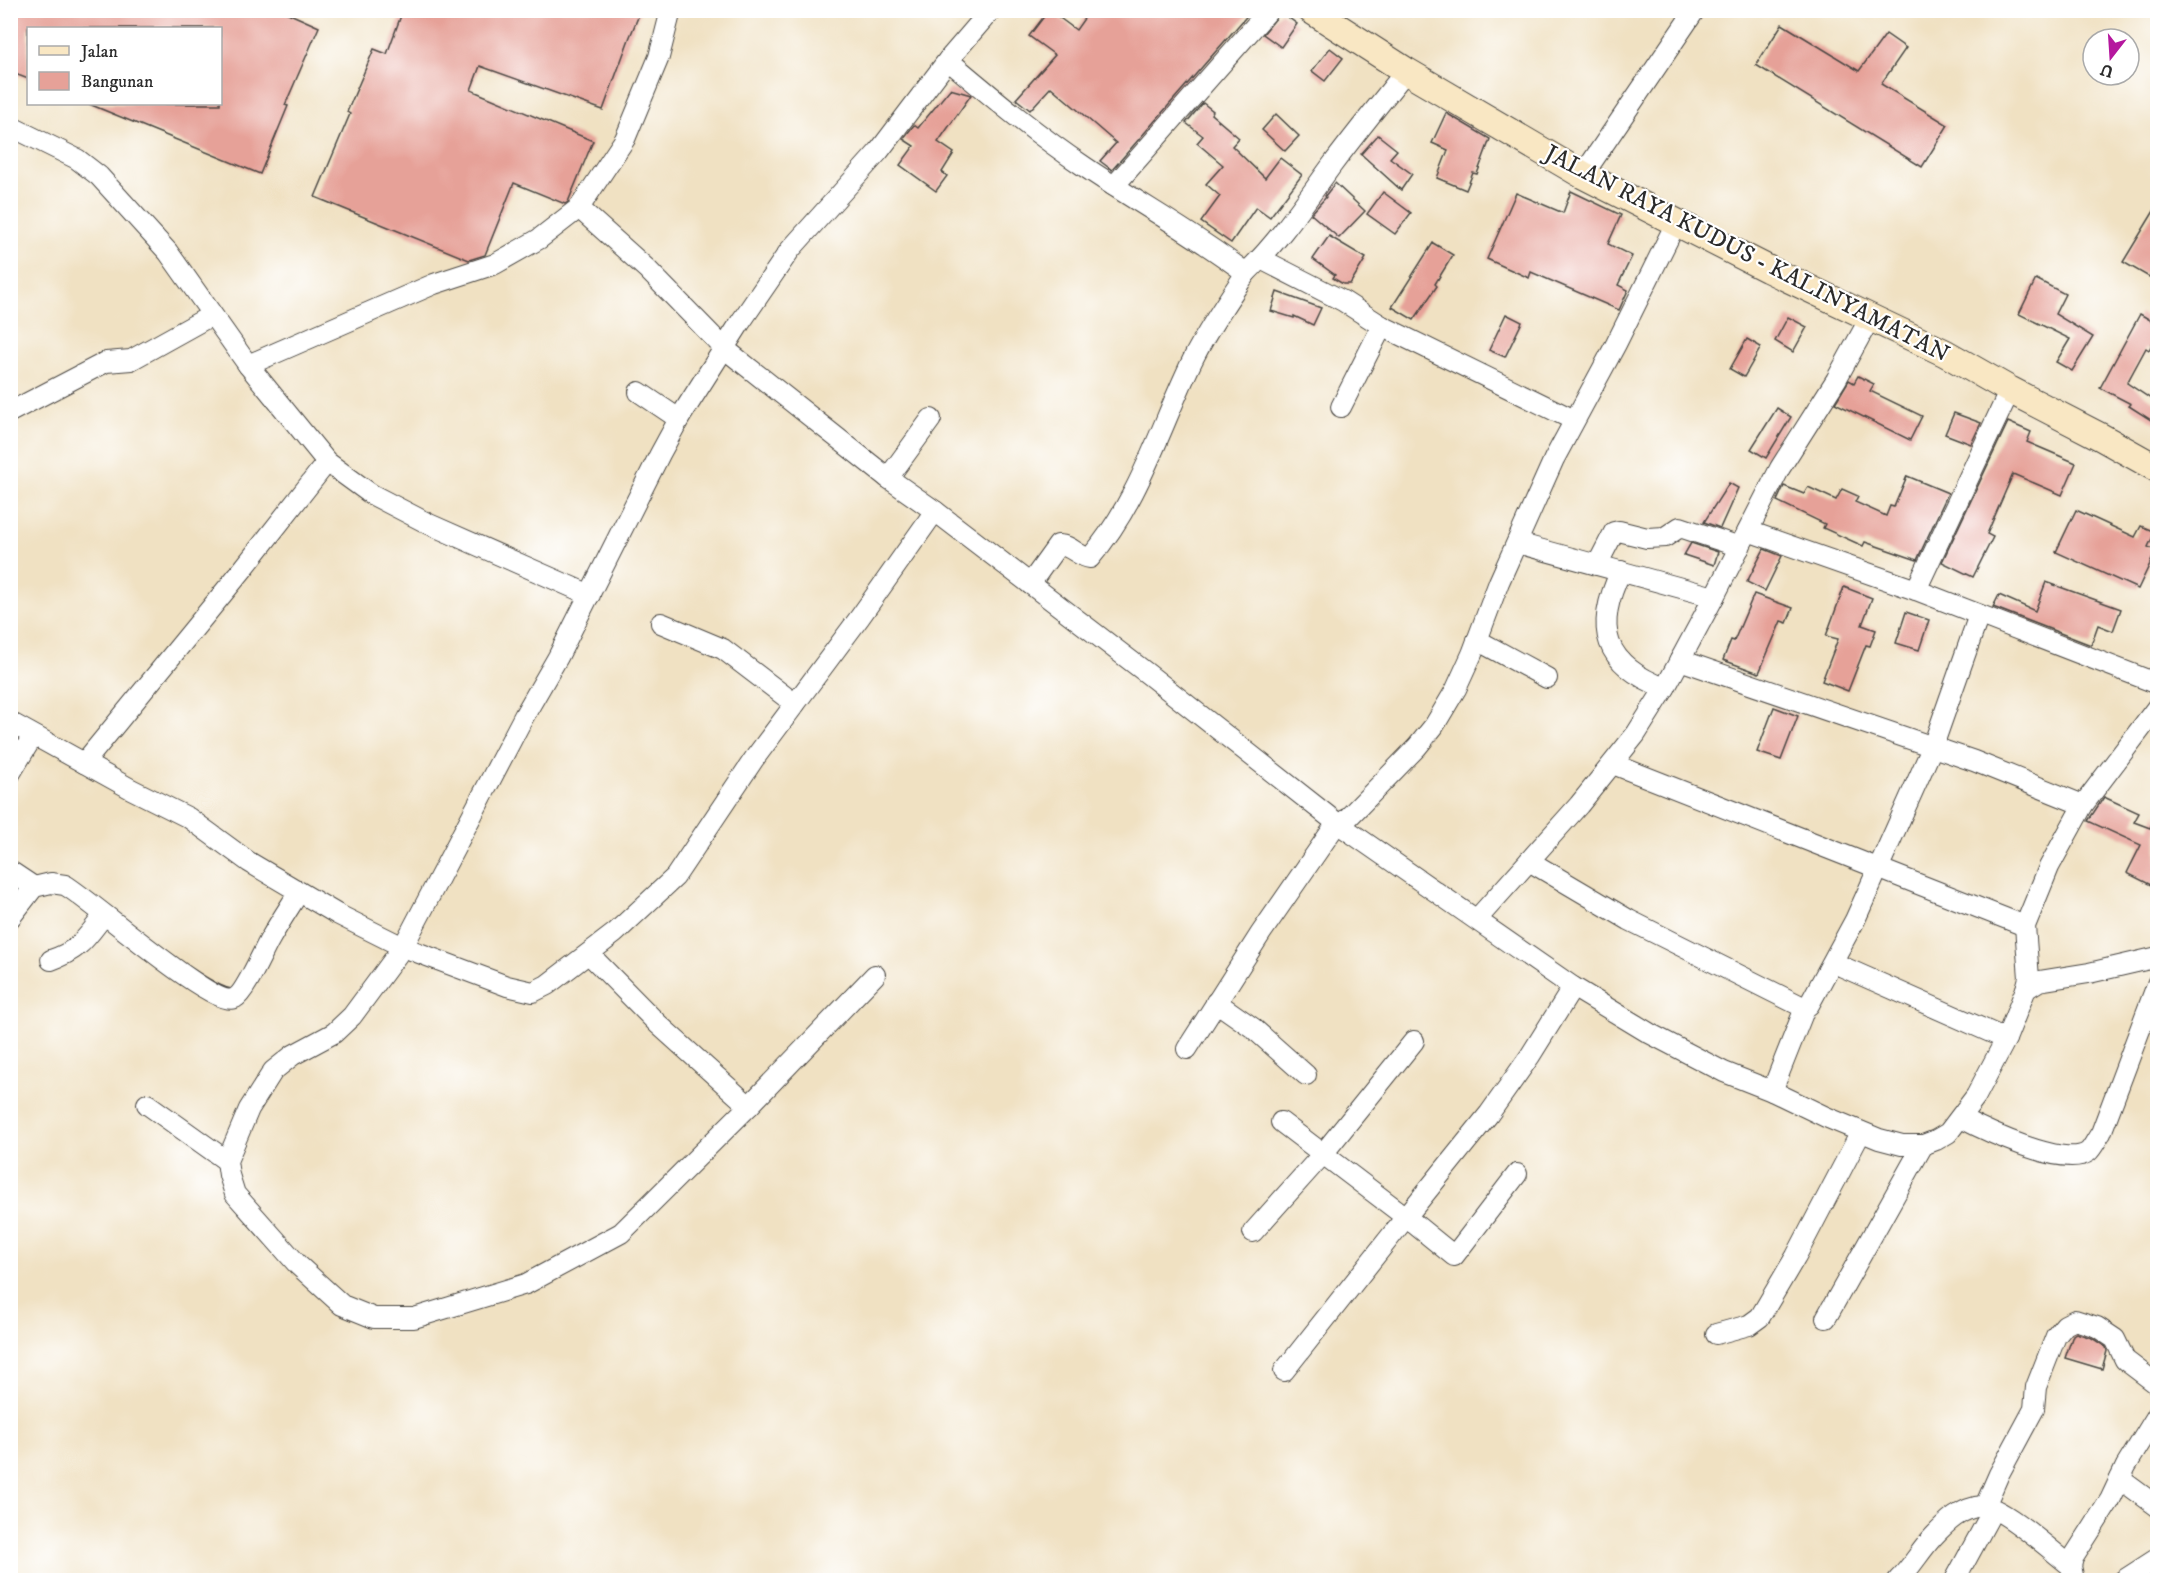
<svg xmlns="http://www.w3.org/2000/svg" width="2168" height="1591" font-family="'IM FELL DW Pica',serif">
  <rect width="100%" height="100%" fill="#fff"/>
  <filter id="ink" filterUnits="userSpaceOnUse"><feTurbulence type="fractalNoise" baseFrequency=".0167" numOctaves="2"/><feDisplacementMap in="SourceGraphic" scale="12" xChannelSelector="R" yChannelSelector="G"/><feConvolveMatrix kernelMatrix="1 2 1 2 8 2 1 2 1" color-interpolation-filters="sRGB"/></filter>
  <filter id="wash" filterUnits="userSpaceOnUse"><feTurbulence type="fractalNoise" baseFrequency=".008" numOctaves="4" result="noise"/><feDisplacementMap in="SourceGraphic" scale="24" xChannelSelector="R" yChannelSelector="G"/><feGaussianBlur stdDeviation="1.35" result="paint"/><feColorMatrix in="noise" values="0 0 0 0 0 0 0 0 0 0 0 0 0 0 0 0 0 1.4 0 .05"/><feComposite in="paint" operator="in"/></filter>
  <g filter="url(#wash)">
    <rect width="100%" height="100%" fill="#f0e1c2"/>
    <g id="blocks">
      <g fill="#e6a198">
        <polygon points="10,10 281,10 319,27 285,105 288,106 260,174 89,104 220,104 220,28 28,28 28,79 10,72"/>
        <polygon points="403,10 641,10 629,39 603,110 480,66 471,90 593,141 568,202 565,204 514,183 485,255 469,260 315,197 350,114 347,112 374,49 387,54"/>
        <polygon points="1049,10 1076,30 1090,10 1252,10 1112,170 1100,161 1116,143 1051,87 1030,110 1016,99 1055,55 1029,36"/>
        <polygon points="1281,12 1297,24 1281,47 1263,34"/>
        <polygon points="1782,24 1859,71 1886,34 1906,48 1881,84 1948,125 1922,167 1756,65"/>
        <polygon points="1330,48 1343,58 1325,81 1312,71"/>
        <polygon points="950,89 971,95 938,142 954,153 942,172 947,176 936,191 900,165 914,146 903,139 914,125 918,128"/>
        <polygon points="1203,103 1213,111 1211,114 1239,138 1232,146 1265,178 1280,158 1302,175 1270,217 1256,207 1231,243 1201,222 1220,196 1206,184 1223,165 1197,143 1203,136 1186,123"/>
        <polygon points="1446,113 1490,139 1477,174 1473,173 1466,190 1437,178 1448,150 1432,143"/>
        <polygon points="1276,114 1299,136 1285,151 1262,130"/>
        <polygon points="1378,135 1397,150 1390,158 1412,174 1401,190 1361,154"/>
        <polygon points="1335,183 1365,211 1339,238 1311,214 1326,197 1325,196"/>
        <polygon points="1571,191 1621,215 1608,244 1632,256 1618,285 1628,290 1619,310 1531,272 1529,278 1487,259 1516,193 1563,213"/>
        <polygon points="1383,192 1411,213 1395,234 1367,214"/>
        <polygon points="2157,206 2157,263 2149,277 2123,262"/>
        <polygon points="1329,236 1366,258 1350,284 1343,284 1333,278 1335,275 1313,259"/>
        <polygon points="1433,243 1453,255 1435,284 1437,286 1414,320 1392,307"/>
        <polygon points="2036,279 2065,294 2055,314 2093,337 2072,371 2056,362 2070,339 2019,314"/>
        <polygon points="1277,292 1321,308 1313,325 1294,316 1294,318 1271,311"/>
        <polygon points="1506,314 1522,322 1505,357 1489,350"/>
        <polygon points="2140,314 2157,324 2157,334 2149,350 2146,348 2127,383 2157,403 2157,424 2129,406 2131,404 2100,388"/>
        <polygon points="1788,317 1807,327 1793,352 1775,341"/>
        <polygon points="1747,339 1761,347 1744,377 1730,369"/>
        <polygon points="1858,376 1874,384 1870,391 1922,416 1910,440 1835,403 1849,380 1854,383"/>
        <polygon points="1777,408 1791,417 1766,458 1751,449"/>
        <polygon points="1954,413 1981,423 1971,444 1945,434"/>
        <polygon points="2008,422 2031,432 2027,442 2076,463 2062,495 2013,474 1987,534 1993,537 1973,577 1942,562"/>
        <polygon points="1907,476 1948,493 1917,560 1865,542 1863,546 1823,528 1825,524 1777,501 1784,486 1804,494 1808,487 1836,500 1842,489 1858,496 1855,502 1886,516 1890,506 1894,507"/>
        <polygon points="1729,483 1738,488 1720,528 1704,522"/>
        <polygon points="2076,510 2135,537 2141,526 2155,532 2148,547 2156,551 2138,589 2056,552"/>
        <polygon points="1691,543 1718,552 1714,565 1684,555"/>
        <polygon points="1764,549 1782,556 1765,591 1747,582"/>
        <polygon points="2046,582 2121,609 2113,631 2098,625 2091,645 1993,607 1999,595 2035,611"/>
        <polygon points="1844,587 1872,598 1862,625 1876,630 1870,646 1866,645 1848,691 1822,681 1838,639 1826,636"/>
        <polygon points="1754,594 1793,608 1787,623 1781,621 1759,673 1723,660 1731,640 1734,641"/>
        <polygon points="1906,612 1929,620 1919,650 1896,643"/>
        <polygon points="1774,707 1798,716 1781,760 1757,752"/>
        <polygon points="2104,797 2139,813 2134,822 2150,828 2157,812 2157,888 2127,873 2141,845 2088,821"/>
        <polygon points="2076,1333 2092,1338 2106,1347 2107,1351 2102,1369 2065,1358 2073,1335"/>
      </g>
    </g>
  </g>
  <g filter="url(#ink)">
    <use href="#blocks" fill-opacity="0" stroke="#494642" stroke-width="1.5"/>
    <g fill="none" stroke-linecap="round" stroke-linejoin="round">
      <g stroke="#494642" stroke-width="22">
        <g id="street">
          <path d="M948,60C992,97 1037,135 1085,167C1138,203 1195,234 1246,273C1279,241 1305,202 1332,165C1356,133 1381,102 1406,71"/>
          <polyline points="10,126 77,159 99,176 168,252 248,365 327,462 371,494 429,524 590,595"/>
          <polyline points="1583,175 1695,10"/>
          <polyline points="1114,186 1269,10"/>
          <polyline points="579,208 647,269 725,349 888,478 935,511 1148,674 1337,823 1573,987 1649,1033 1724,1072 1772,1091 1826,1117 1879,1139 1902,1145 1923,1145 1936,1140 1948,1133 1976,1096 2006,1039 2026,989 2029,978 2025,926 2049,867 2083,805 2158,706"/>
          <polyline points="1261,259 1343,301 1382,326 1574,420"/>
          <polyline points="248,365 434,284 495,264 539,239 579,208 625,139 659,57 671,10"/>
          <polyline points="639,392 679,419"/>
          <polyline points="1341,407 1382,326"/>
          <polyline points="10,412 106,362 131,360 212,315"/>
          <polyline points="888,478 931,419"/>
          <polyline points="1748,531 1916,590 2158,684"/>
          <polyline points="1517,543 1714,597"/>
          <polyline points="1597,565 1614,532 1619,531 1647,538 1665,537 1680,527 1740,547"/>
          <path d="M1621,571C1593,629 1604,665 1665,688"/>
          <path d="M1030,584L1058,545C1070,544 1078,557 1090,558C1141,499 1161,423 1195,355C1210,326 1228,300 1246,273"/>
          <polyline points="1916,590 2010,390"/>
          <polyline points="661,623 723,649 795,704"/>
          <polyline points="1477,640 1547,678"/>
          <polyline points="1680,660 1974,761 2083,805"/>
          <polyline points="10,722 131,789 189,818 249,862 337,914 403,947 507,986 533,992 547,985 615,933 675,877 754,759 860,617 935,511"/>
          <polyline points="84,763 243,569 327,462"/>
          <polyline points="1613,764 2025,926"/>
          <polyline points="10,774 33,736"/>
          <polyline points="1340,826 1417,747 1434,726 1456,689 1472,654 1499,582 1554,459 1616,344 1676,223"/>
          <polyline points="1529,861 1629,920 1805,1008"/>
          <polyline points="10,871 34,887"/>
          <path d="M10,918L34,887L51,883L65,885C90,899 214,1010 235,998C245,993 263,951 270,939C279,923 289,908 299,892"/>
          <polyline points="1477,919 1579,805 1636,734 1665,688 1714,597 1780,468 1836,380 1870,318"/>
          <polyline points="589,954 658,1024 749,1106"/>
          <path d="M51,960C80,950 86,938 104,915"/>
          <polyline points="1834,963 2006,1039"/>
          <polyline points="875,975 749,1106 621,1233 526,1284 414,1318 374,1318 342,1305 298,1265 235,1194 229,1175 227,1161 249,1109 273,1071 293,1055 334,1033 352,1016 403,947 524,716 558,657 660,454 679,419 740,323 790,250 879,151 948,60 991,10"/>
          <polyline points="2026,989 2039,981 2089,973 2158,957"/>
          <polyline points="1216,1002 1253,1028 1306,1075"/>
          <polyline points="1187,1049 1261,933 1337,823"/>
          <polyline points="1772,1091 1805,1008 1809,1005 1855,920 1933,746 1979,615"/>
          <polyline points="147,1104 227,1161"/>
          <path d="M1961,1118C1984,1130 2065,1169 2088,1152C2093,1148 2097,1138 2101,1133L2158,982"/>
          <polyline points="1281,1122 1406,1217 1489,1114 1530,1056 1573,987"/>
          <polyline points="1253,1232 1322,1155 1414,1041"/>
          <polyline points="1826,1318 1923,1145"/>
          <polyline points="1716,1334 1749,1325 1760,1317 1796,1256 1861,1132"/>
          <polyline points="1284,1371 1406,1217 1454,1256 1517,1174"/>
          <polyline points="2120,1479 2158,1507"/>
          <polyline points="1985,1506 1999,1474 2034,1409 2036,1387 2056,1336 2065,1325 2075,1320 2097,1327 2115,1339 2125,1360 2158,1385"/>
          <path d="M1898,1580C1911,1568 1920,1551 1933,1537C1946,1523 1962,1507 1983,1506C2002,1506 2054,1553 2071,1566"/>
          <polyline points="1955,1580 1993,1510"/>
          <polyline points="2074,1580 2071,1566 2073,1558 2110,1500 2126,1466 2158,1414"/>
          <polyline points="2124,1580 2158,1558"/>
        </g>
      </g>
      <g stroke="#494642" stroke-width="29">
        <polyline id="secondary" points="1311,10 1406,71 1583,175 1768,269 1945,353 2010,390 2101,437 2158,469"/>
      </g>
      <use href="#street" stroke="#fff" stroke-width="20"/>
      <use href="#secondary" stroke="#f9e7c3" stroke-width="27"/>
    </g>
  </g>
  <g text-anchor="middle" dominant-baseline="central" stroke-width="4.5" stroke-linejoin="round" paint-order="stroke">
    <g font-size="24" fill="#2b2b2b" stroke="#fff">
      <text transform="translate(1747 254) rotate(27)">JALAN RAYA KUDUS - KALINYAMATAN</text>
    </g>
  </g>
  <rect width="2168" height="1591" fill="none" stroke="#fff" stroke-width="36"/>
  <rect x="27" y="27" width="195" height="78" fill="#ffffff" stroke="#aaaaaa" stroke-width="1.5"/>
  <rect x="39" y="46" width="30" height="9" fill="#f9e7c3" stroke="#aaaaaa" stroke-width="1.5"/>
  <text x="81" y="57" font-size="18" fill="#2b2b2b">Jalan</text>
  <rect x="39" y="72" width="30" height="18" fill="#e6a198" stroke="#aaaaaa" stroke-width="1.5"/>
  <text x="81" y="87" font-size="18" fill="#2b2b2b">Bangunan</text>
  <g transform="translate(2111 57) rotate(197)"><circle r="28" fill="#ffffff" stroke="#aaaaaa" stroke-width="1.5"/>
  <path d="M0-4.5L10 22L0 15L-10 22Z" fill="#b5179e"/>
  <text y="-9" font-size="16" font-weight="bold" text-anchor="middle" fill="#2b2b2b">U</text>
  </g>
</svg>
